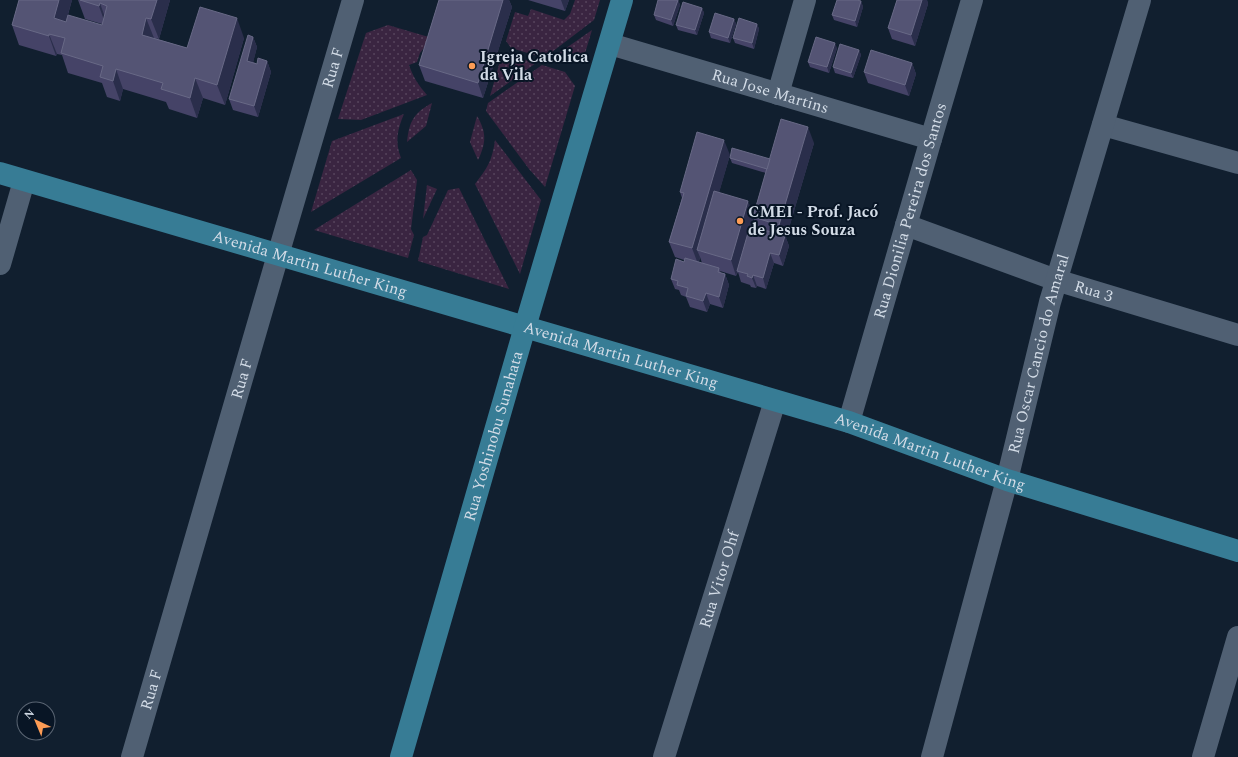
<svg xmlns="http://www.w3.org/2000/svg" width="1238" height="757" font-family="Spectral,serif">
  <defs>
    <pattern id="grass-dots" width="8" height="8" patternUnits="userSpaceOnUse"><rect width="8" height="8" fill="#3a2541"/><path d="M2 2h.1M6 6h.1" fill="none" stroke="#56445c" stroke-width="1.8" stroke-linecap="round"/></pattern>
  </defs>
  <rect width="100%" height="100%" fill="#111f2f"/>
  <g fill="url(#grass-dots)">
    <polygon points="575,0 600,0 594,20 544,58 511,48 506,41 515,12 528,16 531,9 564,20 570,14"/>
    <path d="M388,25L432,38L420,53L417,62L409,65C413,77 419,86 427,95L361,120L338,119L366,33Z"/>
    <polygon points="592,30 583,60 566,64 549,60"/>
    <polygon points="509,55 536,63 490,96 501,58"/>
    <polygon points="542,65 565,72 575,86 545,187 529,169 486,111 488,103"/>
    <path d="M432,103L426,126L407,142C409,121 414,113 432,103Z"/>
    <path d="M404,114C397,130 395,142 401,158L311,212L332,141Z"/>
    <path d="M477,116C487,133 486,143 478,160L470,142Z"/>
    <path d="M495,140L541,200L520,274L475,184C488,167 492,161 495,140Z"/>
    <polygon points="411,170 417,180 411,229 414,235 408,258 314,230"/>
    <polygon points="427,185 437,189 423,219"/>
    <polygon points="459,188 509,289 418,261 423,237 427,235 448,190"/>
  </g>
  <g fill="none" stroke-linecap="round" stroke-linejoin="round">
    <g stroke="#506073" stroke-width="22">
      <path id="s1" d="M610,44L931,139"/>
      <polyline points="778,94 805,0"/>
      <polyline points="1103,125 1238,163"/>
      <path id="s2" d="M906,225L1056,280L1238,335"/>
      <polyline points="0,264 24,181"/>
      <path id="s3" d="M849,422L931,139L972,0"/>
      <path id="s4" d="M132,757L278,255L353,0"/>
      <path id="s5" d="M664,757L775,401"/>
      <path id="s6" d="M932,757L1007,480L1050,302L1140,0"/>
      <polyline points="1203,757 1238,637"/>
    </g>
    <g stroke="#377c95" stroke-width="22">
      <path id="s7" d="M0,173L849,422L1007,480L1238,551"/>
      <path id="s8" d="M401,757L525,327L622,0"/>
    </g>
  </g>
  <g fill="#454367" fill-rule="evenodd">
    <polygon points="19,0 72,0 66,22 102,25 102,24 85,19 78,0 170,0 159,39 154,38 187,48 244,38 225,105 203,98 197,118 169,109 166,102 123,89 120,101 107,97 102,83 68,73 62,55 57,54 56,56 19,45 12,25"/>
    <polygon points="439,0 509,0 512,7 483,98 425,81 419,65"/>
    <polygon points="528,0 569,0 565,11"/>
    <polygon points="678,0 680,5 673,26 656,20 654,15"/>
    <polygon points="897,0 927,0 928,4 915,46 892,39 888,28"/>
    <polygon points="861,1 863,7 857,27 834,20 832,15"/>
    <polygon points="702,8 704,13 697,35 678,30 676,25"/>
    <polygon points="734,19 736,24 730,43 711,38 709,32"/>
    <polygon points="757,24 759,29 754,49 735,43 733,38"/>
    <polygon points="253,37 257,47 253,62 257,64 267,61 271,72 258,117 233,110 229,99"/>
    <polygon points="837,48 829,73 810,67 808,62"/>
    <polygon points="859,50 861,55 853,78 835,73 833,67"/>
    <polygon points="912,63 916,74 909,96 868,83 864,72"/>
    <path d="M814,143L786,238L789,246L783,266L774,263L766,289L757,286L756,288L751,287L750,285L741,282L738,272L736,276L720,271L721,273L725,274L729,285L723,308L710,304L707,312L690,307L686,297L681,295L679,290L675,289L671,279L684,262V260L675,257L669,242L682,198L680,192L730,155L719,192L753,215L766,173L732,163L730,158L770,159ZM753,218L757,228L751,226ZM700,257L702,263L699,262Z"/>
  </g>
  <g fill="#2a2e4b">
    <polygon points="59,0 72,0 61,38 54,18"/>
    <polygon points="157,0 170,0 159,39 151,19"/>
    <polygon points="503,0 509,0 512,7 483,98 478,83"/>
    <polygon points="561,0 569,0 565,11"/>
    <polygon points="678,0 680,5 673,26 671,20"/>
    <polygon points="922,0 927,0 928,4 915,46 911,35"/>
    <polygon points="861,1 863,7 857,27 855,21"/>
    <polygon points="100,3 107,23 106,26 99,6"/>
    <polygon points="702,8 704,13 697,35 695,30"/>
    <polygon points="146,18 154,38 149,55 142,35"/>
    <polygon points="237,18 244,38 225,105 217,85"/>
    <polygon points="734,19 736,24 730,43 728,38"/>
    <polygon points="757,24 759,29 754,49 752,43"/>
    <polygon points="49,34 57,54 56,56 49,36"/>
    <polygon points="253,37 257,47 251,71 247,61"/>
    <polygon points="835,43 837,48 829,73 827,67"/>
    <polygon points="859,50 861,55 853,78 851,73"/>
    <polygon points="267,61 271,72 258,117 254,106"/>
    <polygon points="912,63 916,74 909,96 905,85"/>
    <polygon points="116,69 123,89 120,101 113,81"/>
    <polygon points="195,78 203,98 197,118 190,98"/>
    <polygon points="808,127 814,143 786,238 789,246 783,266 779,255 784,238 779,225"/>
    <polygon points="724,140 730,155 702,252 697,250 700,257 698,264 692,248"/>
    <polygon points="748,201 754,216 753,217 753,218 736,276 731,260"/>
    <polygon points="770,253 774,263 766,289 763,278"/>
    <polygon points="725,274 729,285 723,308 719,297"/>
    <polygon points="753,275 757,286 756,288 752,278"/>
    <polygon points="706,293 710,304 707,312 703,301"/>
  </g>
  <g fill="#545474" stroke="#686986">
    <polygon points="19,0 59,0 54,18 66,22 68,15 102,25 107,6 100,3 99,6 80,0 157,0 151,19 146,18 142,35 187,48 200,7 237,18 217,85 195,78 190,98 161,89 163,83 116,69 113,81 100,77 103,66 61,53 65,38 49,34 49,36 12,25"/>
    <polygon points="439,0 503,0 478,83 419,65"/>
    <polygon points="658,0 678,0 671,20 654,15"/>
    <polygon points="837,0 857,0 861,1 855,21 832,15"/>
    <polygon points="897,0 922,0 911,35 888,28"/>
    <polygon points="683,2 702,8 695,30 676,25"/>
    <polygon points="715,13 734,19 728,38 709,32"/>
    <polygon points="739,18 757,24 752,43 733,38"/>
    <polygon points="248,35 253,37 247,61 257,64 258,58 267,61 254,106 229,99"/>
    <polygon points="816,37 835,43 827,67 808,62"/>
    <polygon points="840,44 859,50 851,73 833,67"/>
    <polygon points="871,50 912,63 905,85 864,72"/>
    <polygon points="781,119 808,127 779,225 753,217"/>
    <polygon points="697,132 724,140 692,248 669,242 684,193 680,192"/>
    <polygon points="732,148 770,159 767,169 730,158"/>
    <polygon points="714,191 748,201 731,260 697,250"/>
    <polygon points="750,226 785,236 779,255 770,253 763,278 753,275 752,278 747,276 748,274 737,271"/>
    <polygon points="685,258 719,268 718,272 725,274 719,297 706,293 703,301 686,296 688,288 677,285 678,281 671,279 676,259 684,262"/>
  </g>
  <g fill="#fd9c55" stroke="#081525" stroke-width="1.5">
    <circle cx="472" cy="66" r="4"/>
    <circle cx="740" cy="221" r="4"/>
  </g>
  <g text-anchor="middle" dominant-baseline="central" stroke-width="4" stroke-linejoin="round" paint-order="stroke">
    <g font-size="16" font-weight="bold" fill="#d2dbe6" stroke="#081525" text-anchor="start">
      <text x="480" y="57">Igreja Catolica<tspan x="480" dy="18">da Vila</tspan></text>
      <text x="748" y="212">CMEI - Prof. Jacó<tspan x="748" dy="18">de Jesus Souza</tspan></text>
    </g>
    <g font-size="16" fill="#d2dbe6" stroke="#081525">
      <text stroke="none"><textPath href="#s4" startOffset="718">Rua F</textPath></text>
      <text stroke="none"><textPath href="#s1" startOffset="167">Rua Jose Martins</textPath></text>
      <text stroke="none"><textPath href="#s3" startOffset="220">Rua Dionilia Pereira dos Santos</textPath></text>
      <text stroke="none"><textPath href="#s7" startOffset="323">Avenida Martin Luther King</textPath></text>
      <text stroke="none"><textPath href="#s2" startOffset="199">Rua 3</textPath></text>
      <text stroke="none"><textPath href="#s6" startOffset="417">Rua Oscar Cancio do Amaral</textPath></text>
      <text stroke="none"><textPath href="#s7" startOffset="647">Avenida Martin Luther King</textPath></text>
      <text stroke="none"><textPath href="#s4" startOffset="394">Rua F</textPath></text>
      <text stroke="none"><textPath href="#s8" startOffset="334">Rua Yoshinobu Sunahata</textPath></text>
      <text stroke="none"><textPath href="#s7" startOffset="971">Avenida Martin Luther King</textPath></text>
      <text stroke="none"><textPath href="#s5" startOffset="186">Rua Vitor Ohf</textPath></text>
      <text stroke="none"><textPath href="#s4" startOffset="70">Rua F</textPath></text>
    </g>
  </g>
  <g transform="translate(36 721) rotate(316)"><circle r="19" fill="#081525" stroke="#596472"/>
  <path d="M0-3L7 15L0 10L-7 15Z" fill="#fd9c55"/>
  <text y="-6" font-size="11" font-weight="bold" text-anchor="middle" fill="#d2dbe6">N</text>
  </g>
</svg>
